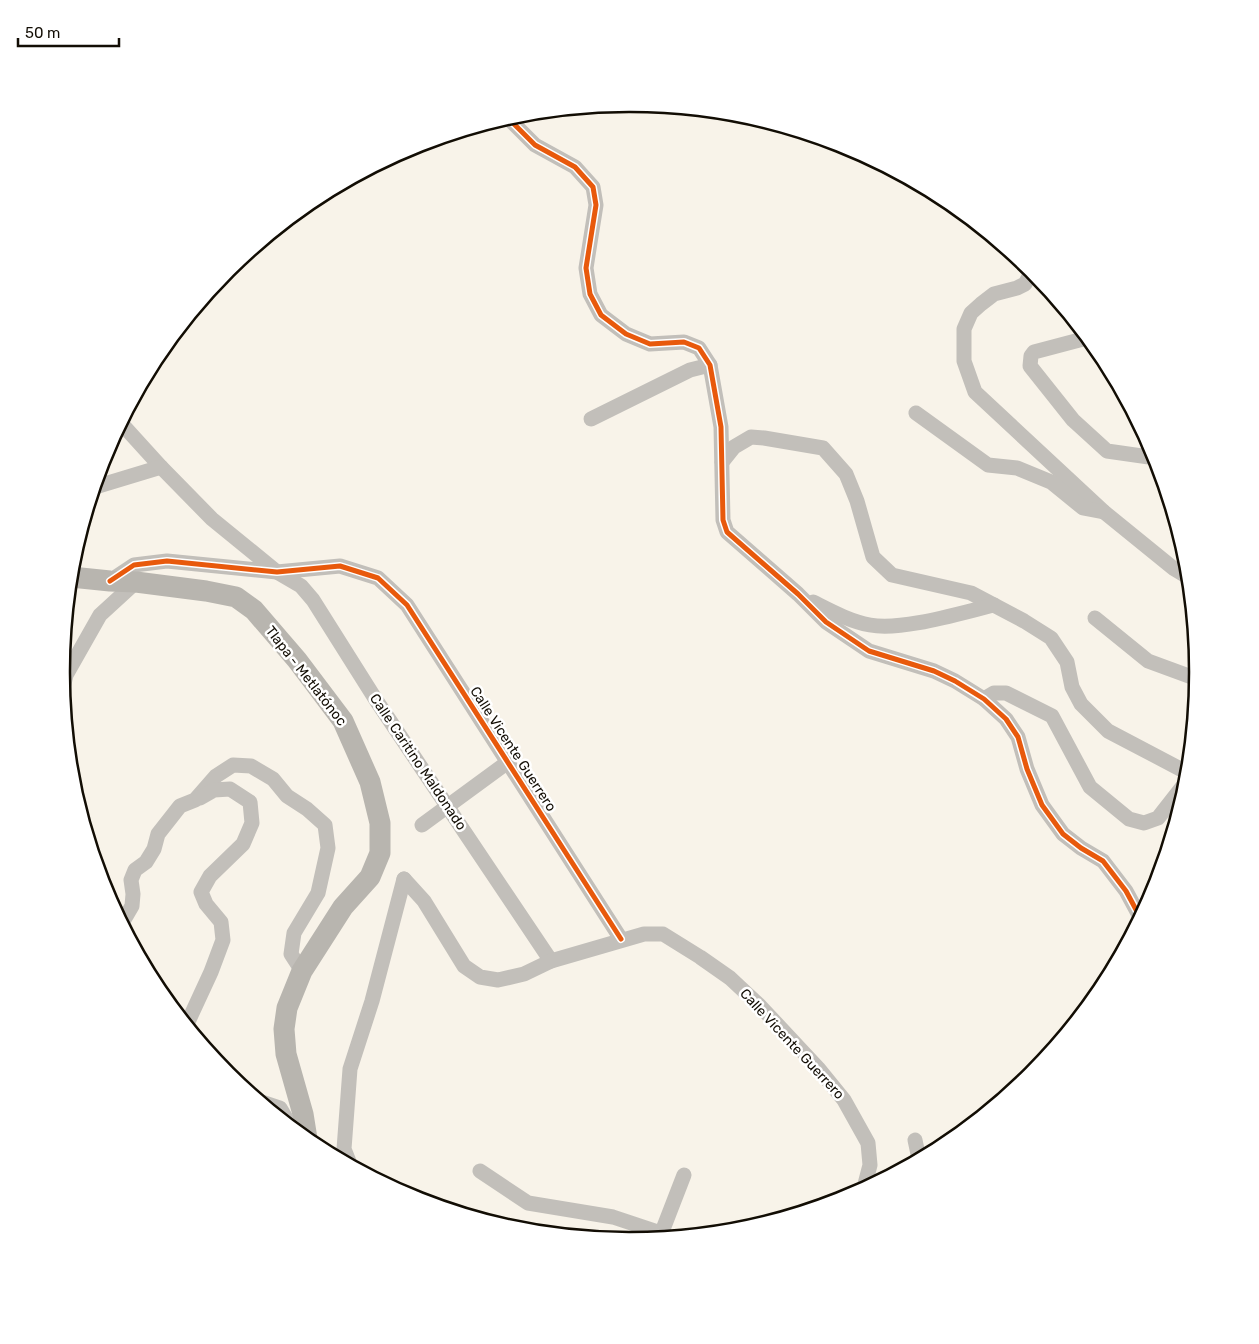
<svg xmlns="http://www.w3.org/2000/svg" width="1259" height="1344" font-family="Rubik,sans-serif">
  <rect width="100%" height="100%" fill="#f8f3e9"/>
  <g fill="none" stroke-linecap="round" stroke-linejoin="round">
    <g stroke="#c2bfba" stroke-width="15">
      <polyline points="508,118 535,145 575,167 593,187 596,205 586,268 590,294 601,315 626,334 650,344 684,342 699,348 710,365 721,427 723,520 727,532 798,594 826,622 869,651 934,671 955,681 984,699 1006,719 1018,737 1027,769 1042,805 1063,834 1081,848 1103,861 1126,891 1140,917"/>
      <polyline points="1032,271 1025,284 1017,288 994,294 981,304 971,313 964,329 964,361 975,392 1104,512 1173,568 1188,577"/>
      <polyline points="1087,338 1034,352 1031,356 1030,366 1073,420 1107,451 1156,458"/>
      <polyline points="916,413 988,465 1017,468 1051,482 1083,508 1104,512"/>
      <polyline points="591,419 690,370 710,365"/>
      <polyline points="121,423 161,467 212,519 277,572 301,586 313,600 376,700 551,961"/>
      <polyline points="722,462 734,447 751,437 764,438 823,448 846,474 857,501 873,557 892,575 971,593 1024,621 1051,638 1067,662 1072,687 1081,704 1108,731 1188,773"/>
      <polyline points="95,487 161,467"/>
      <polyline points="110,581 134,565 167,561 277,572 340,566 378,578 407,605 621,939"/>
      <path d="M813,602C831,611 849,621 870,625C902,631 960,613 994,605"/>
      <polyline points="1095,618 1148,661 1197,679"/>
      <polyline points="63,688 66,675 100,615 136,582"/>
      <polyline points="984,699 994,693 1006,693 1052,716 1090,787 1129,819 1144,823 1158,818 1187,781"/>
      <polyline points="422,825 508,762"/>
      <polyline points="404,879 424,901 464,966 480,977 498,980 524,974 551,961 644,934 663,934 700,957 730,978 760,1006 818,1068 844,1100 868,1143 870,1165 864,1188"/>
      <polyline points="122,922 125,918 132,906 133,894 131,880 135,870 146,862 154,849 158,834 180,806 195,800 216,776 233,765 251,766 273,779 287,796 307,809 325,825 328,848 318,893 294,933 291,954 302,971"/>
      <polyline points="187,1024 211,972 223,940 221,922 206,904 201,892 210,876 243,844 252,823 250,802 230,789 214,790 200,798"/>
      <polyline points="262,1102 280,1108 290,1125"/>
      <polyline points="915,1140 919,1159"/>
      <polyline points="350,1164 344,1149 350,1069 372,1001 404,879"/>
      <polyline points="480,1171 528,1203 613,1217 661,1233 666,1237"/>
      <polyline points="660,1237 684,1175"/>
    </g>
    <polyline stroke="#b8b5af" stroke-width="21" points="71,577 110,581 136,582 206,591 236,597 254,610 297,660 343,721 370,782 380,823 380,853 370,877 343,907 302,971 287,1008 284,1029 286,1054 303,1114 307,1139"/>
    <g stroke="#fff" stroke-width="8">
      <g id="cycleway">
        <polyline points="508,118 535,145 575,167 593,187 596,205 586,268 590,294 601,315 626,334 650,344 684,342 699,348 710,365 721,427 723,520 727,532 798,594 826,622 869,651 934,671 955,681 984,699 1006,719 1018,737 1027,769 1042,805 1063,834 1081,848 1103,861 1126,891 1140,917"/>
        <polyline points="110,581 134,565 167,561 277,572 340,566 378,578 407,605 621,939"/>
      </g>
    </g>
    <use href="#cycleway" stroke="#e8590c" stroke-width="5"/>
  </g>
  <g text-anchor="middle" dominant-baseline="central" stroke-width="5" stroke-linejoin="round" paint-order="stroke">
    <g font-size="14" fill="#120d04" stroke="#fff">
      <text transform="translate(306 676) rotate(52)">Tlapa - Metlatónoc</text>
      <text transform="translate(513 749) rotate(57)">Calle Vicente Guerrero</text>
      <text transform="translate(418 762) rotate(56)">Calle Caritino Maldonado</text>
      <text transform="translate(792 1044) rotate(47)">Calle Vicente Guerrero</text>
    </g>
  </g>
  <path d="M0 0H1259V1344H0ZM629 112H630A559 559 0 0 1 1189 671V673A559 559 0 0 1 630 1232H629A559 559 0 0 1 70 673V671A559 559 0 0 1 629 112Z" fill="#fff" fill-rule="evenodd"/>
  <path fill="none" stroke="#120d04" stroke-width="2.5" d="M629 112H630A559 559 0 0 1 1189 671V673A559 559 0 0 1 630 1232H629A559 559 0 0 1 70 673V671A559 559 0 0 1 629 112Z"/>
  <path d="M18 38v8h101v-8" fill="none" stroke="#120d04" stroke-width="2.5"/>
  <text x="25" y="38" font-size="15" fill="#120d04" stroke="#ffffff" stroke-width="4" paint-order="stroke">50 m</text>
</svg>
